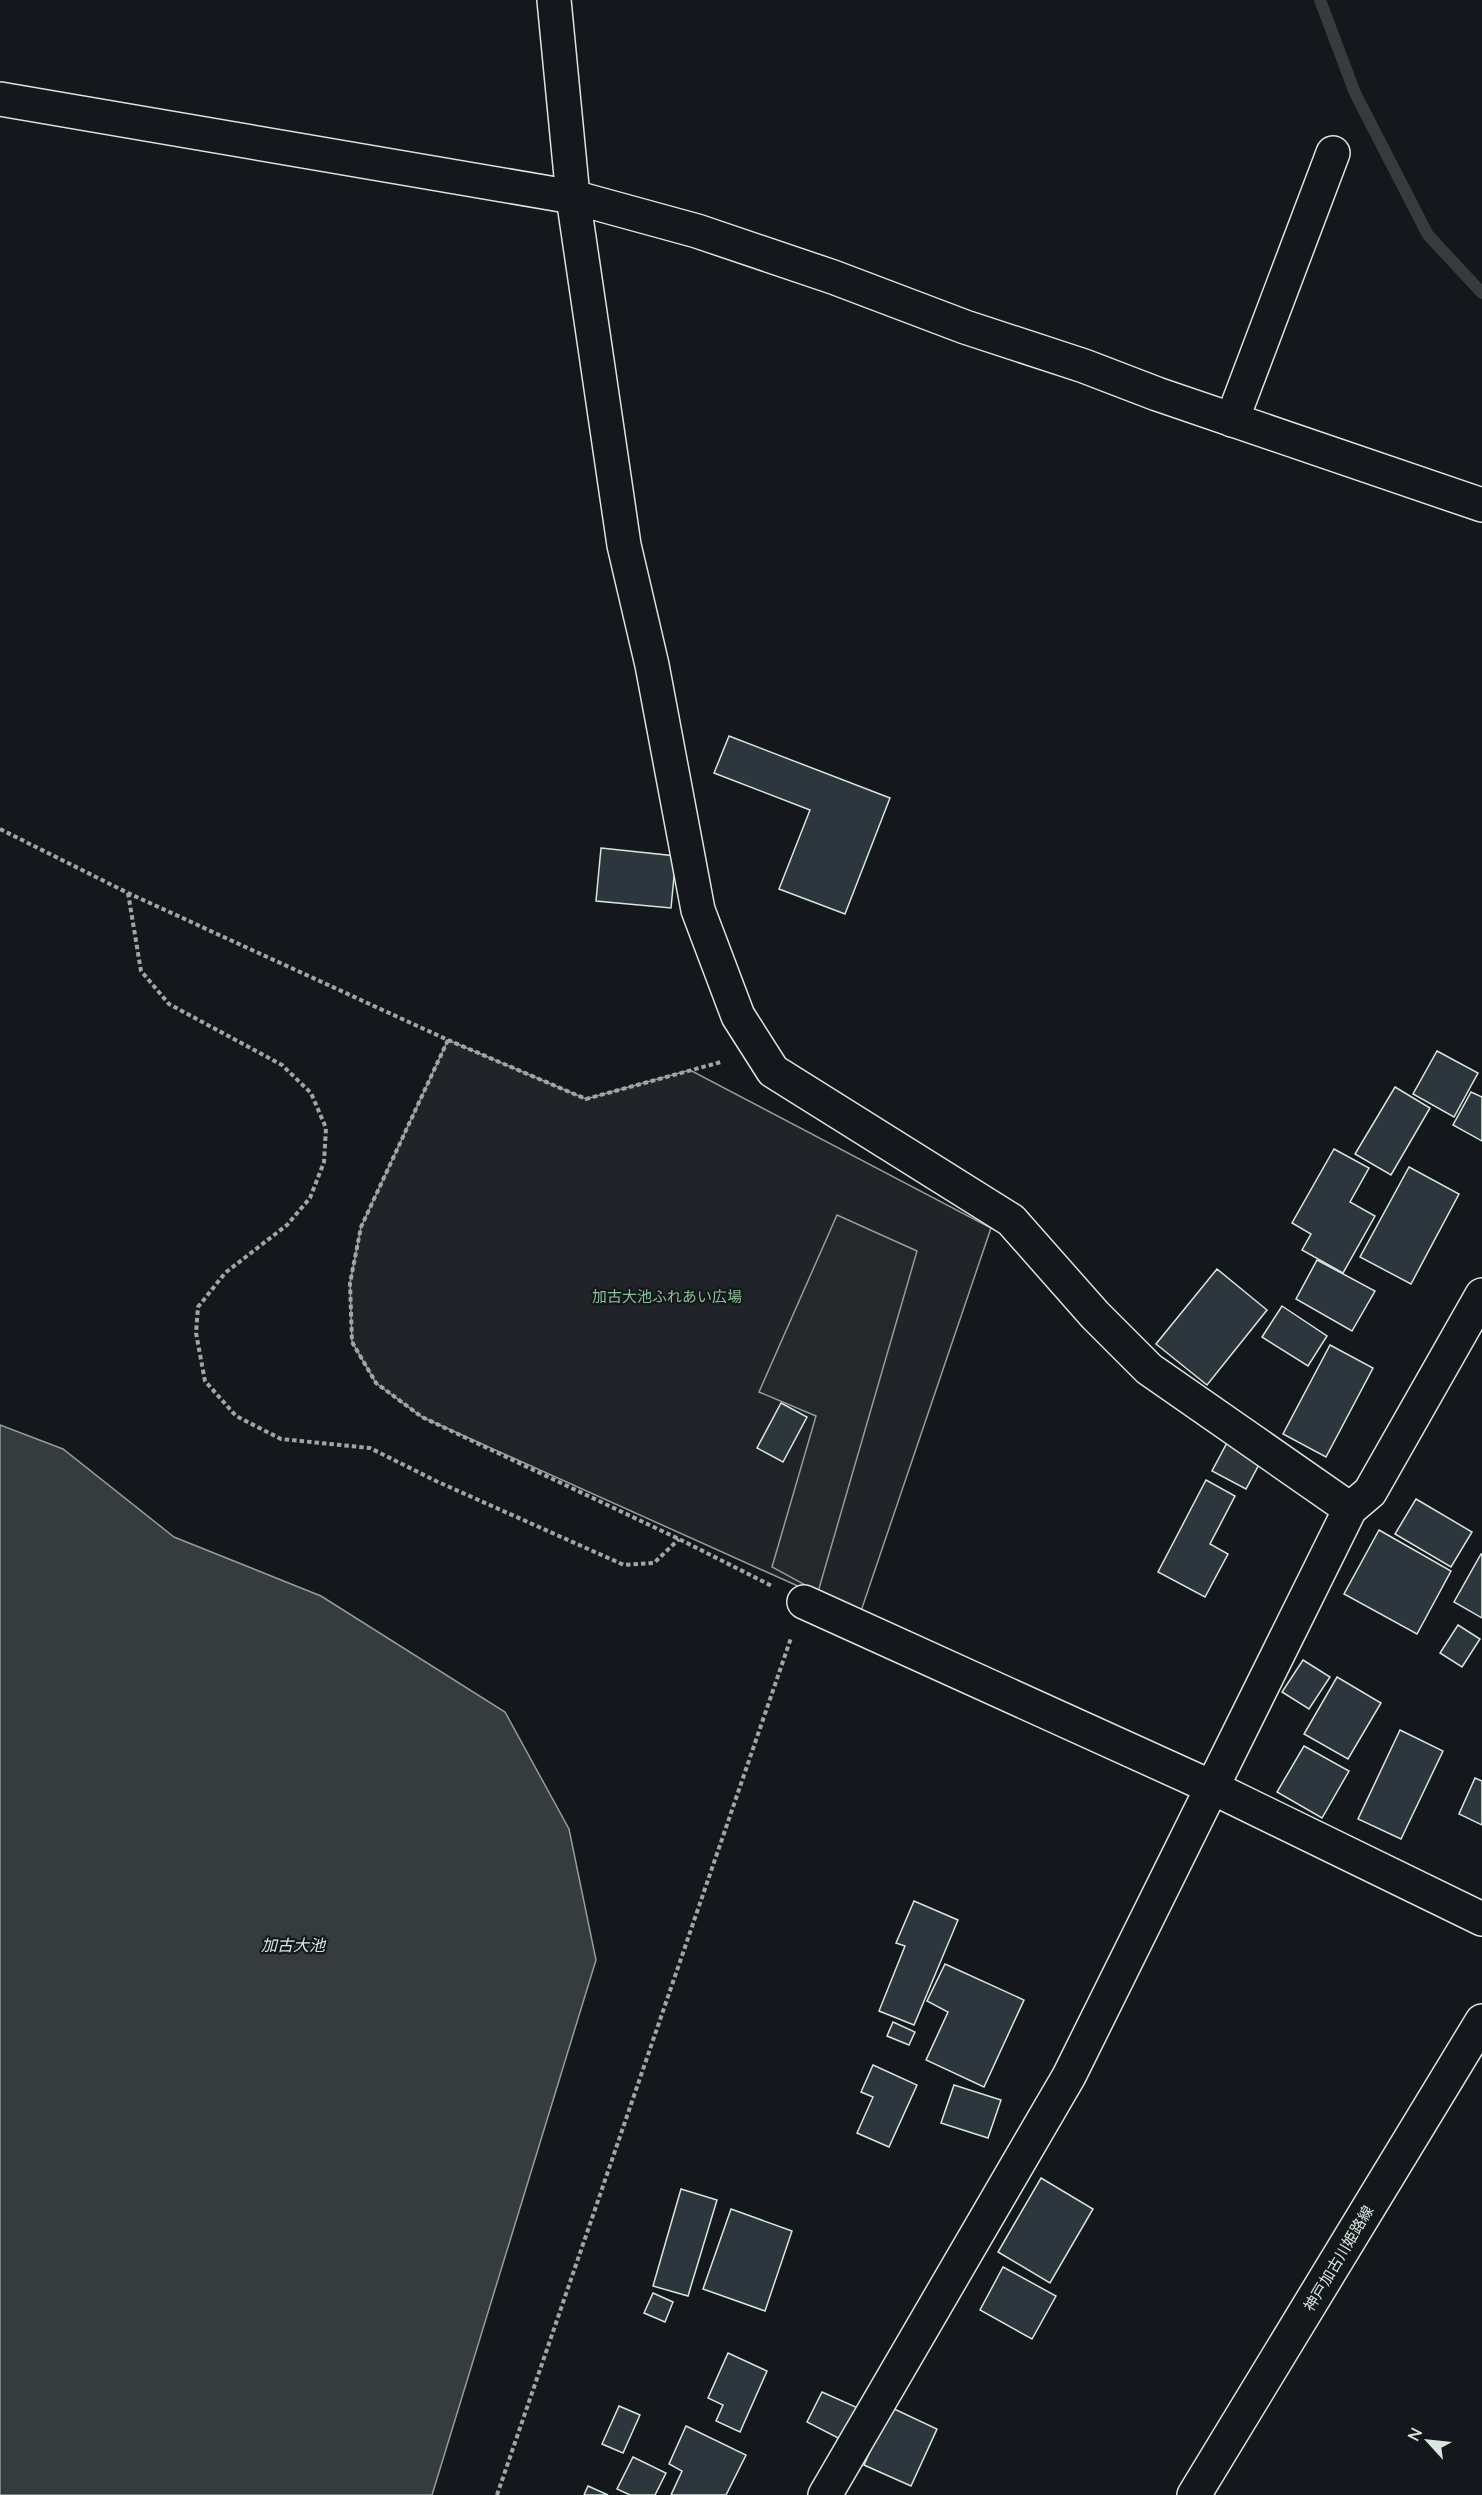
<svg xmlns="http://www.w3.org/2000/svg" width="1482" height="2495" font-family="Lato,'Noto Sans JP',sans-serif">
  <rect width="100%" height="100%" fill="#14181c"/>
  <polygon fill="#202428" stroke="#939e99" stroke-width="1.5" points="448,1040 586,1099 690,1070 991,1228 860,1614 422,1417 376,1383 352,1342 350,1283 361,1227"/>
  <polygon fill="#24282b" stroke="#939e99" stroke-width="1.5" points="837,1215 917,1251 818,1592 772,1567 816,1416 759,1392"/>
  <polygon fill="#363b3e" stroke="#939e99" stroke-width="1.5" points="0,1425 63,1449 174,1537 321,1596 505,1712 569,1829 596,1960 432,2495 0,2495"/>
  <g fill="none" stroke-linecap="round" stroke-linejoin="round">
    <polyline stroke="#363b3e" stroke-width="12" points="1320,0 1355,93 1428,235 1482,293"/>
  </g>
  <g fill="#2c363c" stroke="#d8e6dc" stroke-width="1.5">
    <polygon points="729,736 890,798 845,914 779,889 810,810 714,773"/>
    <polygon points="601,848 676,856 671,908 596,901"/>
    <polygon points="1437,1051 1478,1073 1454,1117 1413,1094"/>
    <polygon points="1395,1087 1430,1108 1391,1175 1355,1154"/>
    <polygon points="1471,1092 1482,1097 1482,1141 1453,1125"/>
    <polygon points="1334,1149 1369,1168 1350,1202 1375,1216 1343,1273 1302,1250 1311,1234 1292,1223"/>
    <polygon points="1409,1167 1459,1194 1411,1284 1360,1257"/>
    <polygon points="1317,1260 1375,1291 1352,1331 1296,1299"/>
    <polygon points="1217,1269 1267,1310 1207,1385 1156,1344"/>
    <polygon points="1282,1306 1327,1336 1308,1366 1262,1337"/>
    <polygon points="1330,1345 1373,1368 1326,1457 1283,1434"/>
    <polygon points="781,1403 807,1417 783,1462 757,1448"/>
    <polygon points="1229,1439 1263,1457 1246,1489 1212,1471"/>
    <polygon points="1206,1480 1235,1496 1210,1544 1228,1554 1205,1597 1158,1572"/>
    <polygon points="1416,1499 1472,1532 1451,1567 1395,1534"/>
    <polygon points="1379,1530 1451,1571 1417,1634 1344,1594"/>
    <polygon points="1481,1554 1482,1554 1482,1618 1454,1602"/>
    <polygon points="1458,1625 1480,1639 1462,1667 1440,1653"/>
    <polygon points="1303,1660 1330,1677 1309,1709 1282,1692"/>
    <polygon points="1337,1677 1381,1703 1348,1759 1304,1734"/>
    <polygon points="1400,1730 1443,1751 1401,1839 1358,1819"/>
    <polygon points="1304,1746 1349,1771 1322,1818 1277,1792"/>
    <polygon points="1475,1778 1482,1781 1482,1825 1459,1814"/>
    <polygon points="914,1901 958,1920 914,2025 879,2011 905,1946 896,1943"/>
    <polygon points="945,1964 1024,2000 984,2087 926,2060 948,2012 927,2001"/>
    <polygon points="893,2022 915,2032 909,2045 887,2036"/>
    <polygon points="873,2065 917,2085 889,2147 857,2133 873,2097 861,2092"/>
    <polygon points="954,2085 1001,2100 988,2138 941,2123"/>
    <polygon points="1041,2178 1093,2209 1050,2283 998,2252"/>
    <polygon points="681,2189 717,2200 688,2296 653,2286"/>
    <polygon points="731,2209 792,2231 765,2311 703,2289"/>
    <polygon points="1003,2267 1056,2296 1032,2339 980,2310"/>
    <polygon points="653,2293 673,2302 665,2322 644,2313"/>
    <polygon points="728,2353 767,2371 740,2432 716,2421 723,2405 708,2398"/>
    <polygon points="822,2392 858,2408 842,2440 807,2422"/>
    <polygon points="619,2406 640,2415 623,2453 602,2444"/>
    <polygon points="890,2407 937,2429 911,2486 864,2465"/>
    <polygon points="686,2426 746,2455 726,2495 671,2495 682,2471 669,2464"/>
    <polygon points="633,2457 666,2473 655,2495 630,2495 617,2489"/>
    <polygon points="588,2486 608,2495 584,2495"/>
  </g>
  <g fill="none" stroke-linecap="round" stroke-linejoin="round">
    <g stroke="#d8e6dc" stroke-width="36">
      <g id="street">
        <polyline points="554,0 573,197 624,545 652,665 698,910 738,1016 773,1071 1011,1220 1095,1315 1149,1369 1350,1509"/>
        <polyline points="0,99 573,197 697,231 833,277 965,327 1084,366 1157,394 1482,505"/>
        <polyline points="1232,420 1333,153"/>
        <polyline points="804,1602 1207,1785 1482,1919"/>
        <polyline points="825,2495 1069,2076 1350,1509 1370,1492 1482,1295"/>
      </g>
    </g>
    <g stroke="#d8e6dc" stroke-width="36">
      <polyline id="primary" points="1194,2495 1482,2021"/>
    </g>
    <g stroke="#9da8a2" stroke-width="4" stroke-dasharray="4.5 3" stroke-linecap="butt">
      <polyline points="0,829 128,893 448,1040 586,1099 721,1062"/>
      <polyline points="128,893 141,971 169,1004 282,1065 311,1093 326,1128 324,1162 310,1198 287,1225 225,1273 198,1307 196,1333 205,1381 236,1416 281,1439 370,1448 436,1481 624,1565 654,1563 679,1539"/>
      <polyline points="448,1040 361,1227 350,1283 352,1342 376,1383 422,1417 679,1539 772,1586"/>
      <polyline points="497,2495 791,1638"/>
    </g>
    <use href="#street" stroke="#14181c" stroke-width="33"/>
    <use href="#primary" stroke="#14181c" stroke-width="33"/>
  </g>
  <g text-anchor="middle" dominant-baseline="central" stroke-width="4.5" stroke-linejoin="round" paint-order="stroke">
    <g font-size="15" fill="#8ac095" stroke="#14181c">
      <text x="667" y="1296">加古大池ふれあい広場</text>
    </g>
    <g font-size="15" fill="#d8e6dc" stroke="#14181c">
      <text transform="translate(1338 2258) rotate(-59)">神戸加古川姫路線</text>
    </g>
    <g font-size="16" font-style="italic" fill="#d8e6dc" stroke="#14181c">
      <text x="293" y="1944">加古大池</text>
    </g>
  </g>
  <g transform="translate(1428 2441) rotate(297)" stroke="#14181c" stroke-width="4.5" paint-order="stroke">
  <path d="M0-4.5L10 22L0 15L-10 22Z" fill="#d8e6dc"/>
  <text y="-9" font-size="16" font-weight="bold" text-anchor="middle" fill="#d8e6dc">N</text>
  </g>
</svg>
